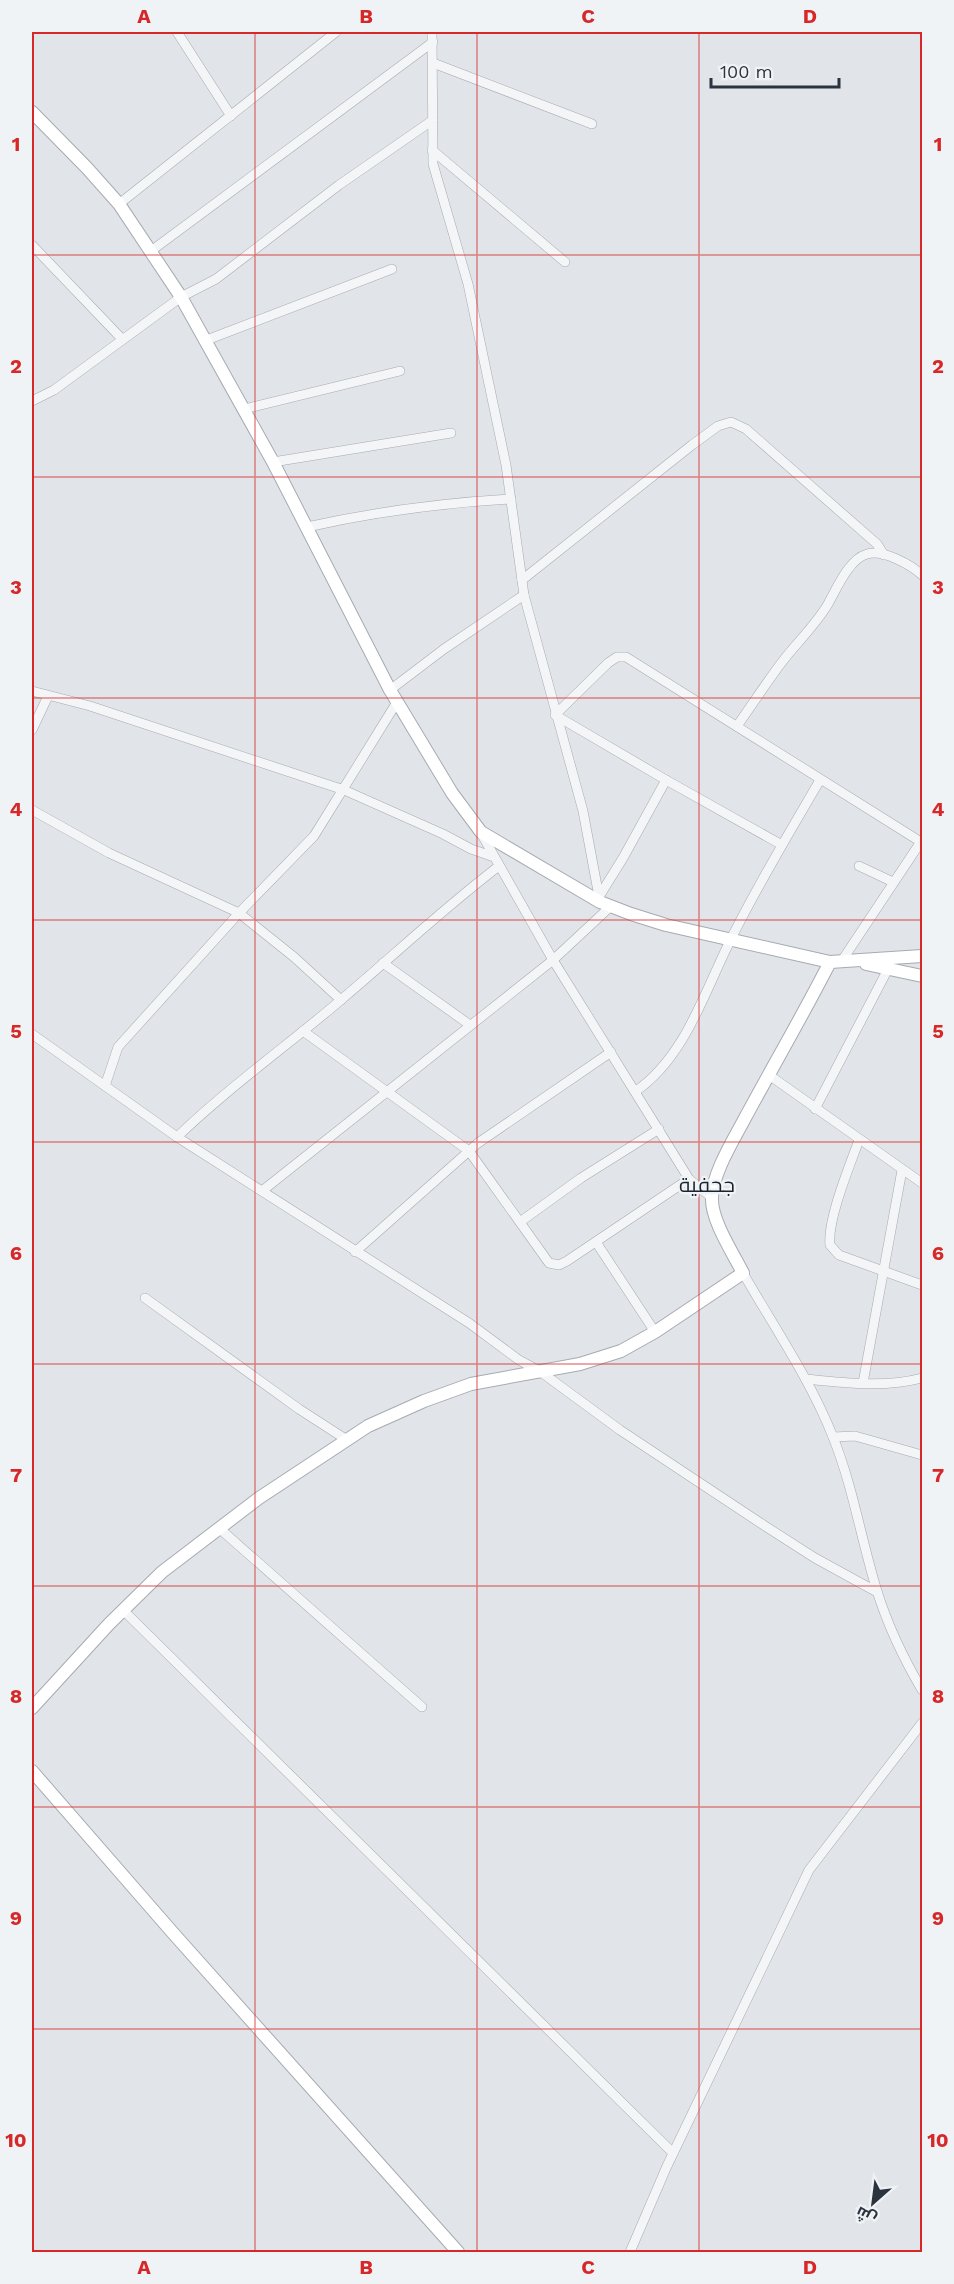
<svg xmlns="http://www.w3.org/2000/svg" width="954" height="2284" font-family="'Work Sans',Cairo,sans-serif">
  <rect width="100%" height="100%" fill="#e1e4e8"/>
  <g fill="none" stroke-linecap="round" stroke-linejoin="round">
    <g stroke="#a6abb2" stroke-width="10">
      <g id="street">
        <polyline points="177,32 231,116"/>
        <polyline points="432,32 433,164 468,284 506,465 524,595 583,811 600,902"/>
        <polyline points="433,63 592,124"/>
        <polyline points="432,150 565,262"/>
        <polyline points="119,204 336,32"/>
        <polyline points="32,245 122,339"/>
        <polyline points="151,251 433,42"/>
        <polyline points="204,341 392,269"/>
        <polyline points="32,401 54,390 181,297 216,279 339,185 433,120"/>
        <polyline points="244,409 400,371"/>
        <polyline points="273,462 451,433"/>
        <path d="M307,527C374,512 441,503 511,499"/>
        <polyline points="522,580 692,445 718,426 731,422 746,429 877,544 884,555"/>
        <polyline points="390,690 444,649 524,595"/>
        <polyline points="32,691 90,706 344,790 443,834 471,849 494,857"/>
        <path d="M737,726C752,705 766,683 782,662C797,642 815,626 828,604C837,588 849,559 867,554C883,549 911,565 922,575"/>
        <polyline points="32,730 48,696"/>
        <polyline points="32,810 109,853 239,913 294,957 341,1000"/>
        <polyline points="481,833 553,960 689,1179 711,1197"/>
        <polyline points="782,845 666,780 555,715 608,663 617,657 626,657 921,842"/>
        <polyline points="859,866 893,882"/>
        <polyline points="600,895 623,858 666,780"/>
        <polyline points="841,962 922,840"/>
        <polyline points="383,963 470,1025"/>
        <polyline points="303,1031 469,1151 549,1263 559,1265 567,1261 689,1179"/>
        <polyline points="32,1034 177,1137 469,1323 519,1360 541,1372 620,1430 765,1526 815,1558 877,1592"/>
        <polyline points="769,1075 922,1183"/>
        <polyline points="105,1086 118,1047 239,913 314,836 397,702"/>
        <path d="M636,1091C685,1057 704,993 730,941C757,886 789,833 820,780"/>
        <polyline points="815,1109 888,969"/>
        <path d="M177,1137C229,1087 287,1046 342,999C394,955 444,908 499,866"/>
        <path d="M859,1140C850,1165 827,1220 830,1245L839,1255L922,1285"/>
        <polyline points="262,1191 553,960 611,906"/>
        <polyline points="520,1222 581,1178 659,1129"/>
        <polyline points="596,1242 655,1332"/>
        <polyline points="355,1252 478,1143 611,1052"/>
        <path d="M743,1273C774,1327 810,1379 833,1437C853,1487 861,1539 877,1591C887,1623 905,1661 922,1690"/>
        <polyline points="145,1298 299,1409 347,1440"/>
        <path d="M806,1379C844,1383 885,1388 922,1378"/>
        <polyline points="863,1383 902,1170"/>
        <polyline points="833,1437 855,1436 922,1455"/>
        <polyline points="219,1528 422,1707"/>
        <polyline points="123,1610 673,2153"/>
        <polyline points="630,2252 667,2166 809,1870 922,1723"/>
      </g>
    </g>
    <g stroke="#a6abb2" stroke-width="14">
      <g id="secondary">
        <polyline points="32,112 87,168 119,204 181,297 273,462 390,690 452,793 481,832 600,902 631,914 666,925 830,962 922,956"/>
        <polyline points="866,964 922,976"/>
        <path d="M32,1708L109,1624L162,1572L259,1498L368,1426L424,1401L471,1384L580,1364L621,1351L655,1332L743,1273C733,1253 711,1220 712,1198C712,1174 734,1139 745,1118C773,1066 803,1015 830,962"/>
        <polyline points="32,1771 173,1933 458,2252"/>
      </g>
    </g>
    <use href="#street" stroke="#f3f5f7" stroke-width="9"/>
    <use href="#secondary" stroke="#fff" stroke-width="12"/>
  </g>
  <path fill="none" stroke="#d62828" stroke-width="1.5" stroke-opacity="0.55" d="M255,32V2252M477,32V2252M699,32V2252M32,255H922M32,477H922M32,698H922M32,920H922M32,1142H922M32,1364H922M32,1586H922M32,1807H922M32,2029H922"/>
  <g text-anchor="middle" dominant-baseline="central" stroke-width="4.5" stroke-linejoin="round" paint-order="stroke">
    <g font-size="21" fill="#1c242f" stroke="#f0f3f6">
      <text x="707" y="1184">جحفية</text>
    </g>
  </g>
  <rect width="954" height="2284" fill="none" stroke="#f0f3f6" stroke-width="66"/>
  <g transform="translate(873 2203) rotate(208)" stroke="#f0f3f6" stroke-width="4.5" paint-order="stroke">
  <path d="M0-4.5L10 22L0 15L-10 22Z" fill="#2a333e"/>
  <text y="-9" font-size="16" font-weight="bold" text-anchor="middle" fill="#2a333e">ش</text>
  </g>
  <path d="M711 78v9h128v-9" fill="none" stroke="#2a333e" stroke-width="3"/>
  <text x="720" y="78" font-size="18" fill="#2a333e" stroke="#f0f3f6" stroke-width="4.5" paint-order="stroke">100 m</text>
  <rect x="33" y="33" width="888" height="2218" fill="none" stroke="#d62828" stroke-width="2"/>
  <g font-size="20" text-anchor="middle" font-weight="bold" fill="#d62828">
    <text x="144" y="23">A</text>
    <text x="366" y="23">B</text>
    <text x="588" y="23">C</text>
    <text x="810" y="23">D</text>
    <text x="16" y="151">1</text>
    <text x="938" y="151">1</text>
    <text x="16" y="373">2</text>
    <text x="938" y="373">2</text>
    <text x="16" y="594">3</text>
    <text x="938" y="594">3</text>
    <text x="16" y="816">4</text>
    <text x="938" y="816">4</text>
    <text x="16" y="1038">5</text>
    <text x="938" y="1038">5</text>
    <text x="16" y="1260">6</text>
    <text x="938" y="1260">6</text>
    <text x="16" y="1482">7</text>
    <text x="938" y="1482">7</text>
    <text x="16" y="1703">8</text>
    <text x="938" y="1703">8</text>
    <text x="16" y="1925">9</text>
    <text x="938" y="1925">9</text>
    <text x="16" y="2147">10</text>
    <text x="938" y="2147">10</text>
    <text x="144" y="2274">A</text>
    <text x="366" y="2274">B</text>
    <text x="588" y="2274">C</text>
    <text x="810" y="2274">D</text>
  </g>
</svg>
